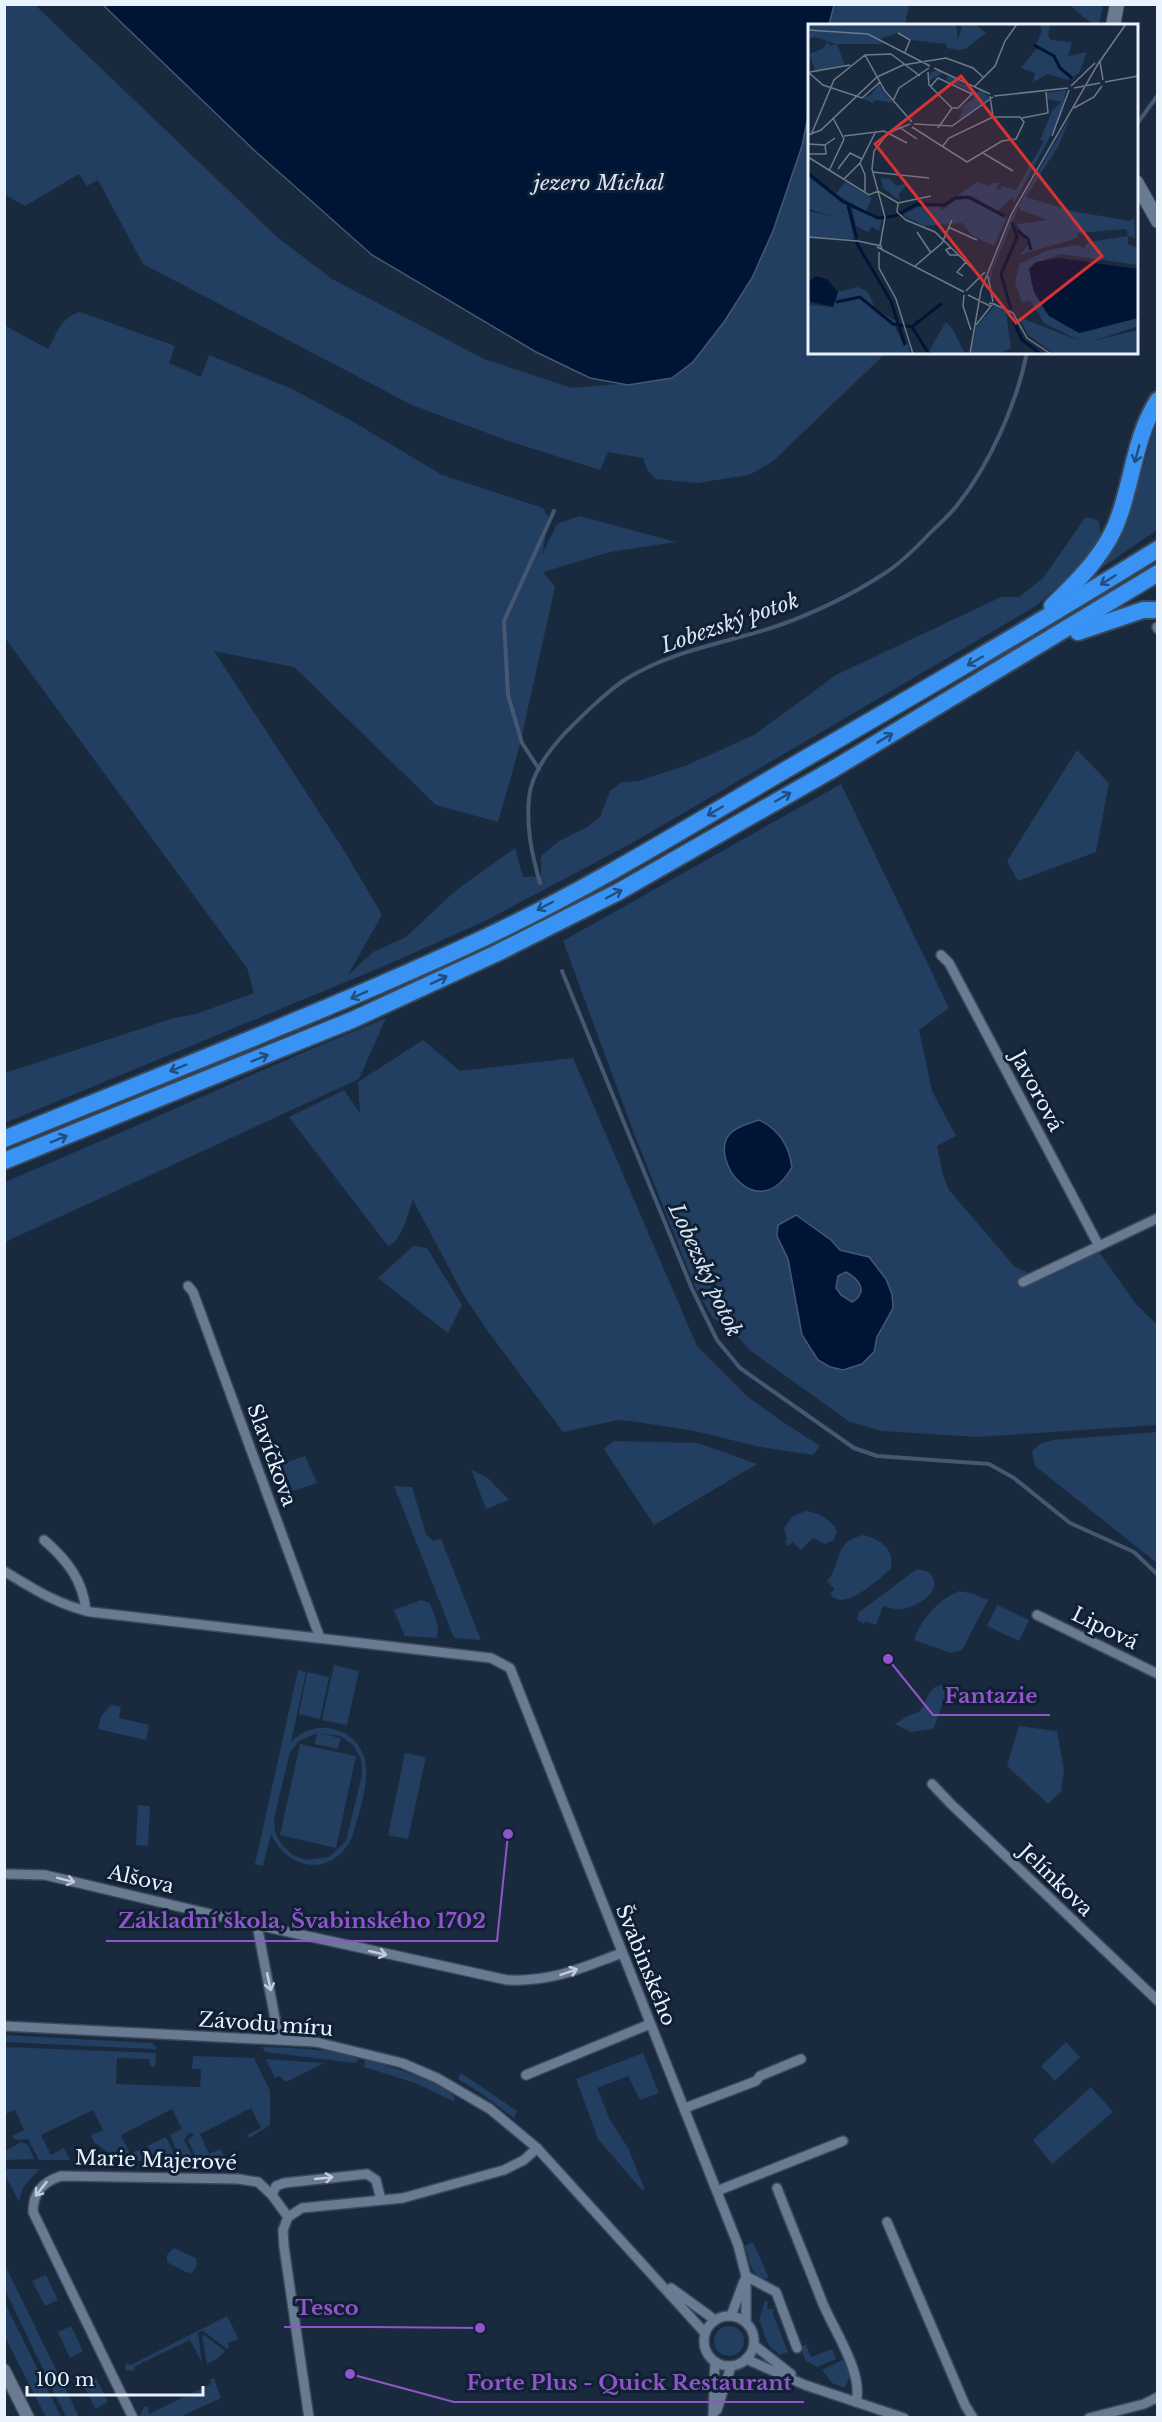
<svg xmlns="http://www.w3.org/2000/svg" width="1162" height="2422" font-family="'Libre Baskerville',serif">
  <rect width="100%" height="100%" fill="#1a2a3e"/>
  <g fill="#223e60" fill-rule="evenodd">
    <polygon points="5,5 35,5 277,237 332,279 484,359 572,388 655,381 752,278 773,231 802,146 809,112 810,352 886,353 772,462 749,475 697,483 656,479 647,470 643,458 608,452 600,470 506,440 412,405 143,264 98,180 87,186 79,174 25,206 5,195"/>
    <polygon points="834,5 834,4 909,5 905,25 829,25"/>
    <path d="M1070,5H1103L1099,25C1088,24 1079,12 1070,5Z"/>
    <path d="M80,312L175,346L169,363L201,377L209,355L292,389L350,420L442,475L543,508L549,518L542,555L557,524L579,516L676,542L610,552L543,572L555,587L518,752L498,822L436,805L294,667L214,651L345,852L382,915L348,975L373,952L406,937L454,892L515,848L523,877L541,876V856L559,841L587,827L600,817L610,791L622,782L638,781L685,766L754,735L836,675L1001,597H1019L1043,578L1085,518H1092L1099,521L1101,539L1080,566L1036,606L634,842L485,921L389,964L5,1123V1073L174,1018L196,1014L254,993L247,968L5,638L4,325L48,349C57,333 61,317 80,312Z"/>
    <path d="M1157,420V530L1097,571C1110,553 1121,534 1129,514C1140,483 1147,450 1157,420Z"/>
    <polygon points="1077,750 1109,783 1096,852 1018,881 1007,861"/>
    <polygon points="841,784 949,1008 919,1030 932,1091 956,1136 937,1146 943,1175 949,1190 1015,1267 1028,1273 1088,1246 1100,1253 1135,1303 1157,1325 1157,1425 978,1437 882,1431 850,1422 751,1351 732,1331 713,1318 696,1289 635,1136 563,941"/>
    <path d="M386,1018L359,1079L5,1242V1182C133,1129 258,1070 386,1018Z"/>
    <path d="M423,1040L460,1071L573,1058L697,1346L748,1397L783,1422L820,1446L813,1455L760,1447L695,1431L637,1422L618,1420L563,1432L487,1330L464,1296L413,1200C407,1214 403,1240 388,1246L289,1117L344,1090L360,1113L358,1082Z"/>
    <polygon points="413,1246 427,1248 462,1305 448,1333 378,1278"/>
    <polygon points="1157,1432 1158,1432 1157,1563 1035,1466 1032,1451 1042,1443 1053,1440"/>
    <polygon points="614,1441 698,1443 757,1464 654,1525 604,1449"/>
    <polygon points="305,1456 317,1483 293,1491 282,1464"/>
    <polygon points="471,1469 489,1479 509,1500 486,1509"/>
    <polygon points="394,1486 412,1487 426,1534 433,1541 441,1539 481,1640 454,1638"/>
    <path d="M806,1511C819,1513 832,1520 837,1531L834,1540L825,1544L813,1538L801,1550L793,1542L788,1546L785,1542L787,1539L784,1528L793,1516Z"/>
    <path d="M863,1535C880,1539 897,1550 890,1570C876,1580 845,1613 830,1594L835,1589L827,1581C843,1564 831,1543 863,1535Z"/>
    <path d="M917,1569L929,1572C945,1590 920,1606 902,1609C896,1610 890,1608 883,1606L876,1625L865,1621L864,1624L857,1620L858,1613Z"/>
    <path d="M959,1591L974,1594L988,1600L962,1650L951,1653L914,1640C921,1619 939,1599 959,1591Z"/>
    <polygon points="421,1600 430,1603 438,1625 437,1638 405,1636 394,1610"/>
    <polygon points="997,1605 1029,1620 1019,1641 987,1626"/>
    <polygon points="334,1665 359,1671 347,1725 322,1720"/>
    <path d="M298,1670L306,1672L291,1742C296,1737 302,1732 310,1730C336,1721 365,1740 366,1767C368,1789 358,1814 353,1835C335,1877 289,1873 271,1834L263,1866L255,1864ZM317,1733L315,1744L338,1749L341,1738L318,1733L340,1736L353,1745L361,1759L362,1775L346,1841L329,1857L306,1860L293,1855L282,1845L275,1832L274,1818L290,1752L299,1741Z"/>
    <polygon points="307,1672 329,1677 320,1719 299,1714"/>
    <path d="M941,1685L949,1688L933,1729L911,1732L895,1724L906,1717L919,1712C928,1702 926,1688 941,1685Z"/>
    <polygon points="111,1705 121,1707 119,1718 149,1725 146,1740 98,1729 101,1716"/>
    <polygon points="1019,1726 1057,1731 1064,1770 1061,1792 1048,1804 1007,1766"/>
    <polygon points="300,1744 356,1756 336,1848 280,1835"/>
    <polygon points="405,1753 426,1757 408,1839 388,1835"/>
    <polygon points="138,1805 150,1806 148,1846 136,1845"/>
    <polygon points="5,2035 152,2043 156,2047 156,2049 151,2049 5,2042"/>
    <polygon points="1066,2042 1080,2057 1055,2081 1041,2066"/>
    <polygon points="5,2047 156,2053 155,2066 153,2067 150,2065 149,2059 117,2058 116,2084 200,2087 201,2069 192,2069 193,2056 254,2058 270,2091 270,2125 249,2138 247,2135 261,2128 251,2108 200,2134 209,2154 220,2149 229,2164 199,2164 188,2140 194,2135 190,2132 184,2140 196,2163 182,2163 170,2135 182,2129 172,2109 121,2135 130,2154 143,2148 150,2161 119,2161 94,2142 91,2135 103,2130 93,2110 41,2135 51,2155 64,2148 70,2160 39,2160 28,2139 16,2140 12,2136 24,2130 15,2110 5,2114"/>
    <path d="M262,2047C279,2047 347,2049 358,2060L355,2063L265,2052Z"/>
    <polygon points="643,2053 659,2093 640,2100 628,2076 597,2088 610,2120 628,2148 645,2190 642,2190 598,2139 576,2079"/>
    <polygon points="266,2059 324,2063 286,2082 279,2076 275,2078"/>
    <path d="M365,2059C382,2065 451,2083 455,2099L453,2101L415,2083L364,2067Z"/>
    <polygon points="461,2073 517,2111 514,2118 479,2092 458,2079"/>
    <polygon points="1091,2087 1113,2112 1052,2164 1033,2140"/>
    <polygon points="166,2137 178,2163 155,2161 147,2146"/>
    <polygon points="21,2142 28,2145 34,2159 5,2160 5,2151"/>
    <polygon points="5,2169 39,2169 23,2188 19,2202 5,2175"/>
    <path d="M753,2242L768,2276L767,2279C749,2276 750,2260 745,2246Z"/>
    <polygon points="174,2248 196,2258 197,2266 192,2273 186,2272 167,2262 167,2255"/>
    <polygon points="5,2265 79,2417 66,2417 5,2290"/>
    <polygon points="46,2275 58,2300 45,2306 32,2281"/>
    <polygon points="765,2301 768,2302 767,2309 773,2309 775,2303 773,2314 788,2352 780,2355 769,2346 759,2320"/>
    <polygon points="4,2303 5,2303 61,2417 46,2417 5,2337"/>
    <polygon points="227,2316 239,2339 228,2343 229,2348 227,2349 202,2330 198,2333 202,2363 190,2340 135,2366 134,2371 125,2370 126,2363 131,2365"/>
    <circle cx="729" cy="2341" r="15"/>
    <polygon points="71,2326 83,2351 70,2358 58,2332"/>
    <polygon points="204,2335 225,2351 217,2359 207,2364 202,2336"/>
    <polygon points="806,2345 811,2357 832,2349 836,2359 817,2367 806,2361 800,2347"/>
    <polygon points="845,2359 850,2375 845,2388 832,2383 822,2370"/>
    <polygon points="96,2378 108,2402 95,2409 83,2384"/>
    <polygon points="210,2379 214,2379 221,2398 180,2417 139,2417 144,2407 148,2406 149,2414 211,2384"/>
  </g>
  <g fill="#001535" stroke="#465771" stroke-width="1.5" fill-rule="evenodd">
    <polygon points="103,5 834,5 829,25 810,26 809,112 802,146 773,231 752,278 724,322 693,362 672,378 628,385 590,378 536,352 372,255 255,151"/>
    <path d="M759,1120C778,1129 789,1145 792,1167C758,1227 709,1160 729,1135C735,1127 750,1123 759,1120Z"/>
    <path d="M796,1215L831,1240L840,1250L869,1257L886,1279L892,1294L893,1308L877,1337L874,1352L862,1364L843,1370L830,1367L818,1360L802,1335L788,1259L777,1236L778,1225ZM846,1272C859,1279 869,1292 852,1302L841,1295L836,1288L838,1276Z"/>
  </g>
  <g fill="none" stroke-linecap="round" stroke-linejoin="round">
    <g stroke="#465771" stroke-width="4">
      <polyline points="1136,125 1158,95"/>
      <polyline points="539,769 522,743 508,695 504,621 554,511"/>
      <path d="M540,883C532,855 526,828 529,798C531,774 550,749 566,732C584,714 602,696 623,681C670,650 728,643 780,625C814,613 853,594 882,575C900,564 916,548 930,533C939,524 950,515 958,504C990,464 1017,403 1027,352"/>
      <polyline points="562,971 692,1289 717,1340 740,1368 854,1448 877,1456 989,1464 1014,1478 1070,1523 1134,1552 1158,1575"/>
    </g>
    <g stroke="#3b4858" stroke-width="12">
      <g id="minor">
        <polyline points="1157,627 1158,629"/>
        <polyline points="941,955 949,963 1099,1246"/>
        <polyline points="1023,1282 1158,1218"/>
        <polyline points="188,1286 193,1292 320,1638"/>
        <path d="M44,1540C67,1560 83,1580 86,1611"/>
        <path d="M4,1571C32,1588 58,1605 91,1612L491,1658L510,1668L738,2245L746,2276V2322"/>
        <polyline points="1037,1615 1158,1674"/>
        <polyline points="932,1784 951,1804 1158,2001"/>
        <path d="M8,1874L45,1875L257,1925L507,1980C553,1982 581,1968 622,1953"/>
        <polyline points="257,1925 279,2039"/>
        <polyline points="4,2026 316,2042 402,2063 437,2078 490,2109 537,2148 705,2333"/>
        <polyline points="526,2075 650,2024"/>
        <polyline points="685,2108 756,2081 760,2076 801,2059"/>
        <path d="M777,2188C792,2227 808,2265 823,2304C834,2330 864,2374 856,2402"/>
        <polyline points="717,2191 843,2141"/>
        <polyline points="272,2195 276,2186 284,2183 367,2174 376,2180 381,2200"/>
        <polyline points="887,2222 965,2405 973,2418"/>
        <polyline points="746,2276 776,2292 797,2348"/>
        <polyline points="671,2288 715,2320"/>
        <circle cx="729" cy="2341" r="25"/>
        <polyline points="731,2316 744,2281"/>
        <polyline points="754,2345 791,2374"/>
        <polyline points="746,2359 805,2385 904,2418"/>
        <polyline points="717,2410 731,2366"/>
        <path d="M133,2418L33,2212C33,2192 43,2182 61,2176L238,2179L258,2182L272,2195L288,2217"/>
        <polyline points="309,2418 284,2247 283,2230 288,2217 302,2208 403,2198 504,2170 524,2160 537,2148"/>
        <polyline points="713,2418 715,2362"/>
        <polyline points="1089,2418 1144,2404 1158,2397"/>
      </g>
    </g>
    <g stroke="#3b4858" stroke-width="15">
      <polyline id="tertiary" points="4,2370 28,2418"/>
    </g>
    <g stroke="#3b4858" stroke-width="16">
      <g id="secondary">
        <polyline points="1113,26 1117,4"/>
        <polyline points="1136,182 1158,221"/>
      </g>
    </g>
    <g stroke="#3b4858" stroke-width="20">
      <g id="motorway">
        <path d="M1052,606C1079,580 1109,550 1120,514C1133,476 1136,434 1158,400"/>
        <polyline points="1078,632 1143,610 1158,610"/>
        <path d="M4,1139C165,1073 328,1011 486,937C588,889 685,829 782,772C908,699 1034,626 1158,549"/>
        <polyline points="4,1161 352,1020 495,954 618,892 835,768 1158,573"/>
      </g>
    </g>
    <use href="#minor" stroke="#687b93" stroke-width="9"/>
    <use href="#tertiary" stroke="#687b93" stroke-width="12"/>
    <use href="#secondary" stroke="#687b93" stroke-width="14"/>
    <use href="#motorway" stroke="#3993f5" stroke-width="16"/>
  </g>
  <defs><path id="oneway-shaft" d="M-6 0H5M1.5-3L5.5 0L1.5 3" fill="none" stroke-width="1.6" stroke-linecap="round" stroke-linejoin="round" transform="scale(1.5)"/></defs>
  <g stroke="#204e81">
    <use href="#oneway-shaft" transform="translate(1137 454) rotate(105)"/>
    <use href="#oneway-shaft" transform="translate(1108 580) rotate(148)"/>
    <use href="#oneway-shaft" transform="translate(975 661) rotate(150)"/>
    <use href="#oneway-shaft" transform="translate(885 738) rotate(-31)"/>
    <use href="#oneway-shaft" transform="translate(783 797) rotate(-30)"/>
    <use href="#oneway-shaft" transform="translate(715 811) rotate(150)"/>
    <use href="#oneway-shaft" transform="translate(614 894) rotate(-28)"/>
    <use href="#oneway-shaft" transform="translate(545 906) rotate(152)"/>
    <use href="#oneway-shaft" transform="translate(439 980) rotate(-25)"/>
    <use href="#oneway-shaft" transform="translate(359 995) rotate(156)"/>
    <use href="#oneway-shaft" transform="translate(260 1058) rotate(-22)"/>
    <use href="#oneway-shaft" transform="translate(178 1068) rotate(158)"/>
    <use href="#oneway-shaft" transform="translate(59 1139) rotate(-22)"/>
  </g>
  <g stroke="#c2cedd">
    <use href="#oneway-shaft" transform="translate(66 1880) rotate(14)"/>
    <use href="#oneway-shaft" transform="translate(378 1953) rotate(13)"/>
    <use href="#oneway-shaft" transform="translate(569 1972) rotate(-19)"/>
    <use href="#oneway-shaft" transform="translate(269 1982) rotate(78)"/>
    <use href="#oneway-shaft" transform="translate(324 2178) rotate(-6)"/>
    <use href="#oneway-shaft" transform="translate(41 2189) rotate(128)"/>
  </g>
  <g text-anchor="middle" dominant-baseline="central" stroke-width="6" stroke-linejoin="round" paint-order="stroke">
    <g font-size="20" fill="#e9f2fd" stroke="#102034">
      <text transform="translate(1037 1091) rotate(62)">Javorová</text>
      <text transform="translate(272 1455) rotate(70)">Slavíčkova</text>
      <text transform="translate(1105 1628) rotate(26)">Lipová</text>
      <text transform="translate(141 1879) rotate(13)">Alšova</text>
      <text transform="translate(1056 1880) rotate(44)">Jelínkova</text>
      <text transform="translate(646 1965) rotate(68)">Švabinského</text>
      <text transform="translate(266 2024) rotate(4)">Závodu míru</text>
      <text transform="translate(156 2160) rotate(2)">Marie Majerové</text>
    </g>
    <g font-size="21" font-style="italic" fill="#d8e4f2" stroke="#102034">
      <text x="599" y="183">jezero Michal</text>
      <text transform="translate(730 623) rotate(-19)">Lobezský potok</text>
      <text transform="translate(705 1270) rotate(65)">Lobezský potok</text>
    </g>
  </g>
  <g transform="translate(808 24)">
    <rect width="330" height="330" fill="#1a2a3e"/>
    <path d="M0,0H148L150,16L154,3L150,0H166L178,9L157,25L150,26L139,24L138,20L102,16L90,9L72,15L74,20H29L37,41L8,48L1,30L14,25L20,18L22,22L28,20L7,13L0,15ZM231,0H242L240,12L243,16L264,18L260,32L279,28L271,49L260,56L240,50L225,58L227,49L213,44L228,25L237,26L228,20L234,7ZM132,46L170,69L172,65L182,74L150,98L155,85H151L166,74L162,67L138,56L140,52L135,49L120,57L123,48ZM71,59L77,70L86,79L67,76L65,79L53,74L63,71ZM258,66L252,94L206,179L204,173L190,187L164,172H149L169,158L183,162V159H192L188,164L193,166V162L208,166L236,117L232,116L244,87L253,78L240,75L238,69ZM262,93L251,121L218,173L264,187L322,197L326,194L327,214L320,212V220L330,224V241L253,230L225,240L223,259L238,289L271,309L330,294V302L285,317L330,306V330H246L220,311L211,293L272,317L236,299L222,276L214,279L207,259L211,240L240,226L268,221L276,224L280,218L320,212L318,205L270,209L269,214L212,231L220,221L209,200L240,196L212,186L211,182L184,247L183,256L181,252L204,192ZM0,153L39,181L46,215L0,213V187L28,193L0,185ZM73,154L82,155L88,162L100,159L91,170L92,177L75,164ZM37,158L64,174L58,188L28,170ZM165,175L198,195L186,222L165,212L154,199L116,202L95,191L110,183H132L133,187L148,176ZM44,184L74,196L71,207L64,203L60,208L48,202ZM50,263L60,268L67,284L89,298L87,304L96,321L100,319L102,330H0V303L4,300L0,301V286L3,281L25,283L30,268ZM187,281L198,288L203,324L191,330H163L168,303ZM138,298L144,304L157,330H119Z" fill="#223e60"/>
    <path d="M251,234L330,245V294L271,309L241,292L226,268L221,245L228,238ZM8,252L19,255L30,268L25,283L0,277V258Z" fill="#001535"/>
    <path fill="none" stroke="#001535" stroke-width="3" d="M226,21L246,32L252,44L264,54M0,149L34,177L70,194L87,192L109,180L136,181L147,174L160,173L196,192M40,182L49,215M209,206L220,215L223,226M48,218L83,277L97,321M28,278L52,273L85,300L104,303L121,330M203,285L193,250L209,213L204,198M202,289L214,316L233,330M105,302L134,279"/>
    <path fill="none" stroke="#6d7a8a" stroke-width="1.5" d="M0,6L60,10L122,42M90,9L102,16L97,28M57,31L77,67L104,98M292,38L295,56M126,44L182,70M0,48L15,61L54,74L72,58M2,48L42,41M120,48L121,61L144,84L130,104M297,58L330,52M167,62L187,42L197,17L209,0M263,62L287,39M122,63L130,54L164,70L150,84H144M266,64L292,59M182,72L185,93M186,72L260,64M85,77L91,64L121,44M266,84L286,73L294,62M214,94L240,89L238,68M106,100L144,102L185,73M91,103L109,115M104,103L159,138L194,117L208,115L216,98L212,93H185M0,111L13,106L69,53L95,41L138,34L165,44L175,53M3,111L26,56L57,31L83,30L112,52M36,112L76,107L99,119M244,112L261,66M0,120L17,121L27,114M134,123L141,114L185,93M175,129L205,147M0,130H18L17,121M0,133L61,171L70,167L90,179M52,139L57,151V168M30,145L42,129L54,135M21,147L36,115L25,94M64,148L121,154M36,155L52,139L68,107M90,179L89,188L98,196L127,208L172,252M90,179L123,172M140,203L169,216M109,208L123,229M0,213L50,217L73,222L74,226M72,222L77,193L64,145L66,127L80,109L102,100M69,223L156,268M143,223L138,226L142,231H150M71,228V244L88,275L105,330M106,243L134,219L144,196M155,252L149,248L158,238M180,252L185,278M158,267L177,248M156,271L155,282L163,306M160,271L182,282L186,280L181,279M186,280L205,289L219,314L243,330M168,301L183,282M162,330L173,266L203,191L290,40L318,0"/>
    <path fill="#d73233" fill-opacity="0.15" stroke="#d73233" stroke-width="3" d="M153,52L294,232L208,299L67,120Z"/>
    <rect width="330" height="330" fill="none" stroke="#e9f2fd" stroke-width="3"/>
  </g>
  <path fill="none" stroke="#9154cb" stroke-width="2" d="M888 1659L933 1715H1050M508 1834L497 1941H106M480 2328L371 2327H284M350 2374L454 2402H804"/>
  <g fill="#9154cb" stroke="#102034" stroke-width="2">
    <circle cx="888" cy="1659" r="6"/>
    <circle cx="508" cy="1834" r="6"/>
    <circle cx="480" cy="2328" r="6"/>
    <circle cx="350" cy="2374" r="6"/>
  </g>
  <g font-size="21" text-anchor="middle" font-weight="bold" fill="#9154cb" stroke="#102034" stroke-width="6" stroke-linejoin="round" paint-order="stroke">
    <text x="991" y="1703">Fantazie</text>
    <text x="302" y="1928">Základní škola, Švabinského 1702</text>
    <text x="327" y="2315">Tesco</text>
    <text x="629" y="2390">Forte Plus - Quick Restaurant</text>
  </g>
  <rect width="1162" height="2422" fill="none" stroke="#e9f2fd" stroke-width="12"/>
  <path d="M27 2386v9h176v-9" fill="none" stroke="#e9f2fd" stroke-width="3"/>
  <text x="36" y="2386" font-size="18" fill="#e9f2fd" stroke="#102034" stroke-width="4.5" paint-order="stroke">100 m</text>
</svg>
